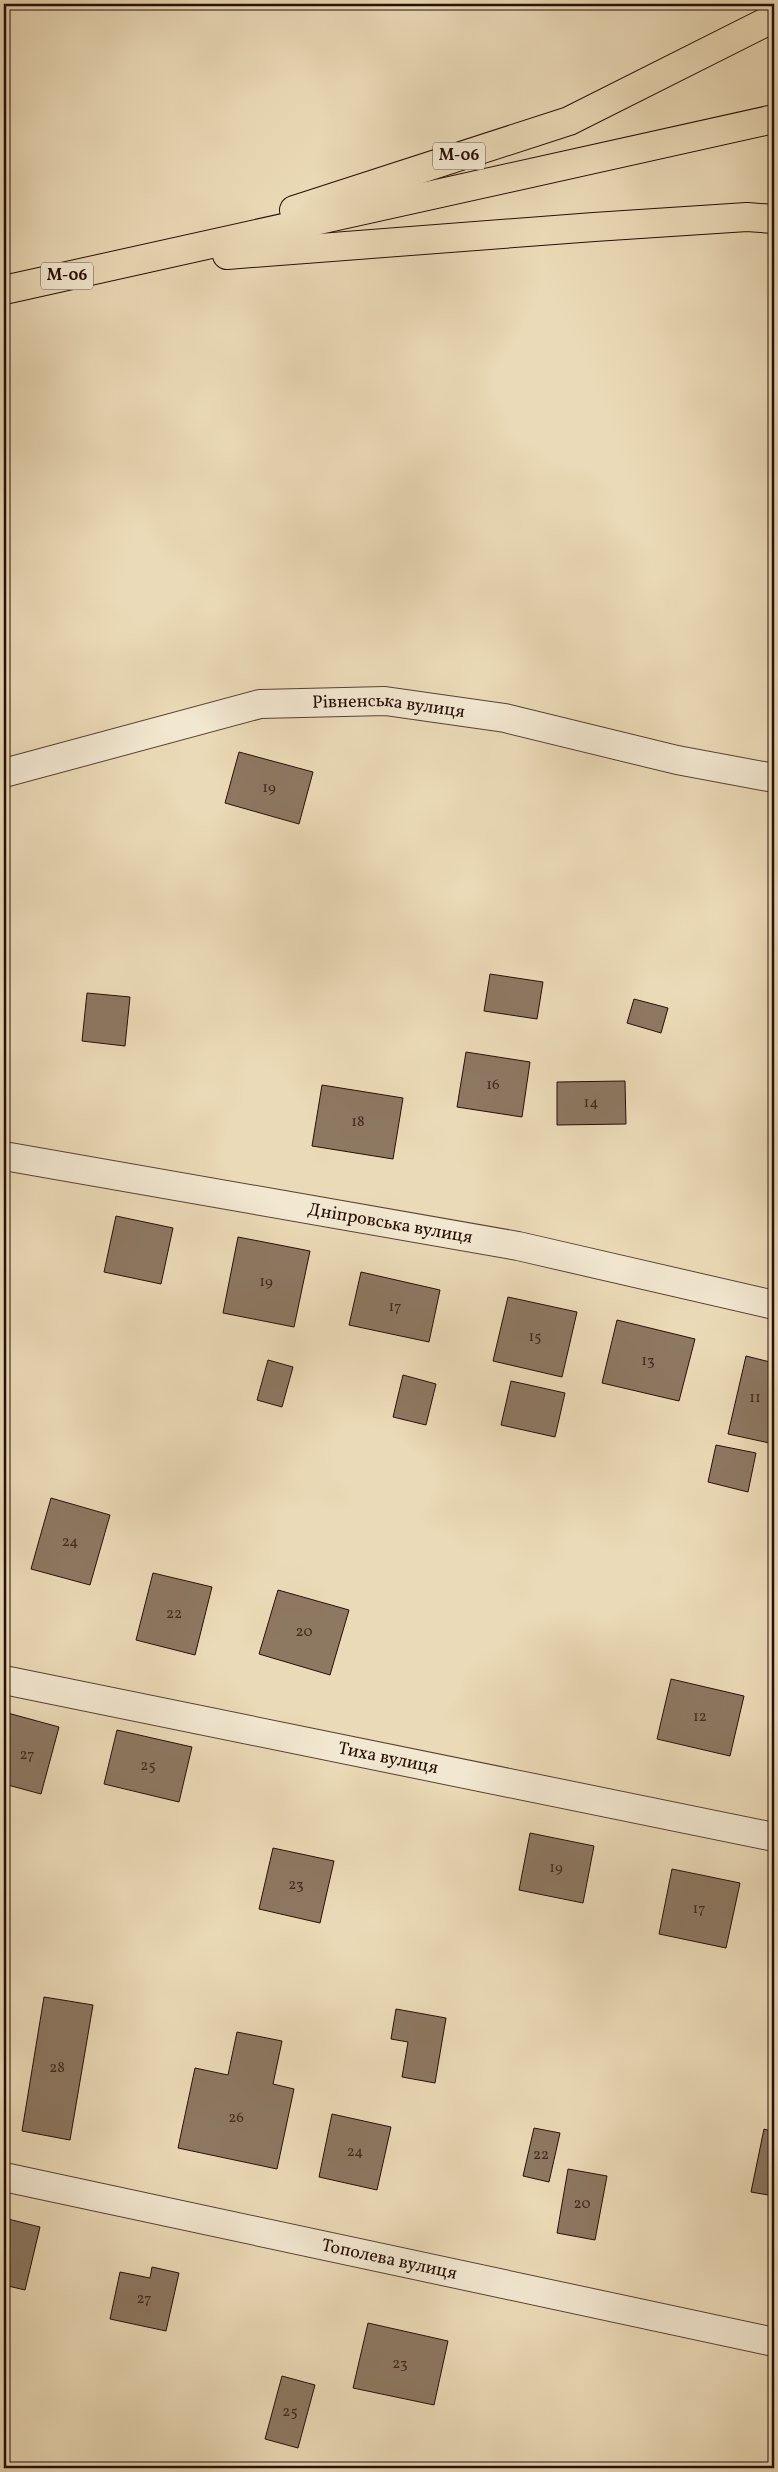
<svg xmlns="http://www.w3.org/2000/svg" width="778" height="2472" font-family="Vollkorn,serif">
  <rect width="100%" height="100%" fill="#ebdab7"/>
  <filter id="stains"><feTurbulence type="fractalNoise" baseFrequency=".004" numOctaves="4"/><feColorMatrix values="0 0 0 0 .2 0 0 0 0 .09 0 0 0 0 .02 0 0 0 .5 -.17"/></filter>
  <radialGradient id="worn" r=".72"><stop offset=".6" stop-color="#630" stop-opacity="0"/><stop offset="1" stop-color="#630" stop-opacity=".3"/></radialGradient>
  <g fill="#8d7862" stroke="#270e05">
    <polygon points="239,752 313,772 299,824 225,803"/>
    <polygon points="490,974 543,982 537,1019 484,1011"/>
    <polygon points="87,993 130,997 125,1046 82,1041"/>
    <polygon points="634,999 668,1008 661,1033 627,1023"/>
    <polygon points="466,1052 530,1062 522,1117 457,1107"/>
    <polygon points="625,1081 626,1124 557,1125 557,1082"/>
    <polygon points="322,1085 403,1098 393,1159 312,1146"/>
    <polygon points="116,1216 173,1228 161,1284 104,1272"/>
    <polygon points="238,1237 310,1251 294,1327 223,1313"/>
    <polygon points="361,1272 440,1290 429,1342 349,1325"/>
    <polygon points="508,1297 577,1312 562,1377 493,1361"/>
    <polygon points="617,1320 695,1339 679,1401 602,1383"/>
    <polygon points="746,1356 774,1363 774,1444 728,1434"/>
    <polygon points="268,1360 293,1367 282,1407 257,1400"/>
    <polygon points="403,1375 436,1384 426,1425 393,1417"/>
    <polygon points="511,1381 565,1393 555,1437 501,1425"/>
    <polygon points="716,1445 756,1453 748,1492 708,1482"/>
    <polygon points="51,1498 110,1515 90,1585 31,1569"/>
    <polygon points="153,1573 212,1587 195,1655 136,1640"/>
    <polygon points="278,1590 349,1610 330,1675 259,1654"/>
    <polygon points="671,1679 744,1696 730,1756 657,1739"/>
    <polygon points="4,1712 59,1727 41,1794 4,1784"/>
    <polygon points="117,1730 192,1747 179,1802 104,1784"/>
    <polygon points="530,1833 594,1846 583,1903 519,1890"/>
    <polygon points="273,1848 334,1861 320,1923 259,1909"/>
    <polygon points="672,1869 740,1883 726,1948 659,1934"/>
    <polygon points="44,1997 93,2005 70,2140 22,2131"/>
    <polygon points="396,2009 446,2018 435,2083 402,2077 408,2042 391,2039"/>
    <polygon points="237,2032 282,2041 273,2084 294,2089 277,2169 178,2148 195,2068 228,2075"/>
    <polygon points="332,2114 391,2127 377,2190 319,2177"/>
    <polygon points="534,2128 560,2133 549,2182 523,2176"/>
    <polygon points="764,2129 774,2132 774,2196 751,2192"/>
    <polygon points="568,2169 607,2176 595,2240 557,2233"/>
    <polygon points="4,2218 40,2227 25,2290 4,2285"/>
    <polygon points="152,2267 179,2273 166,2331 110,2319 120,2272 150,2278"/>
    <polygon points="368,2323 448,2341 434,2405 353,2388"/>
    <polygon points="282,2376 315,2385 298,2448 265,2439"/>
  </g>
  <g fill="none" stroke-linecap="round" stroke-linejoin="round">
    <g stroke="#584132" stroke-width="30">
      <g id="minor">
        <path id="s1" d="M4,773L260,704L385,701L505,718L677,760L774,778"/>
        <path id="s2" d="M4,1156L518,1246L774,1305"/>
        <path id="s3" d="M4,1680L774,1837"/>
        <path id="s4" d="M4,2177L774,2342"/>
      </g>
    </g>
    <g stroke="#270e05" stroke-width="30">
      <g id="highway">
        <polyline points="294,210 569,121 774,18"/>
        <polyline points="227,255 594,227 747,217 774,219"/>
        <polyline points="4,290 774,119"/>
      </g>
    </g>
    <use href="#minor" stroke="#f2e7d0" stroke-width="28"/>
    <use href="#highway" stroke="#ebdab7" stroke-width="28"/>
  </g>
  <g text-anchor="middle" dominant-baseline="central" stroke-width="4" stroke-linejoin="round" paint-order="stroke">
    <g font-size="15" fill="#40281c">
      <text x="269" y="788">19</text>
      <text x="493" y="1085">16</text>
      <text x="591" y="1103">14</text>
      <text x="358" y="1122">18</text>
      <text x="266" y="1282">19</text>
      <text x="395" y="1307">17</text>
      <text x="535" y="1337">15</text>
      <text x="648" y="1361">13</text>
      <text x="755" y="1398">11</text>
      <text x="70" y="1542">24</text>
      <text x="174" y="1614">22</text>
      <text x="304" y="1632">20</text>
      <text x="700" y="1717">12</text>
      <text x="27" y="1755">27</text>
      <text x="148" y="1766">25</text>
      <text x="556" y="1868">19</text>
      <text x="296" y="1885">23</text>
      <text x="699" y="1909">17</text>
      <text x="57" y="2068">28</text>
      <text x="236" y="2118">26</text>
      <text x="355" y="2152">24</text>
      <text x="541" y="2155">22</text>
      <text x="582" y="2204">20</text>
      <text x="144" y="2299">27</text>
      <text x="400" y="2364">23</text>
      <text x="290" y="2412">25</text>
    </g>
    <g fill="#f2e7d0" stroke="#644f42" stroke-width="1">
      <rect x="433" y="142.5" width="52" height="27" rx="4"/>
      <rect x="41" y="262.5" width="52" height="27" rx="4"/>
    </g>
    <g font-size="16" font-weight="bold" fill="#270e05">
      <text x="459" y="156">М-06</text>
      <text x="67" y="276">М-06</text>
    </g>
    <g font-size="18" fill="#270e05" stroke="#f2e7d0">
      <text stroke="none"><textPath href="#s1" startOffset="394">Рівненська вулиця</textPath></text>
      <text stroke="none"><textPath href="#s2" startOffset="392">Дніпровська вулиця</textPath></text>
      <text stroke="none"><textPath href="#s3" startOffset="392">Тиха вулиця</textPath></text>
      <text stroke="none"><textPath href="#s4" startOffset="394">Тополева вулиця</textPath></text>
    </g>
  </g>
  <rect width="778" height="2472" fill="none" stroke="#ebdab7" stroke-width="20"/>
  <rect x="5" y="5" width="768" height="2462" fill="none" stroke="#270e05" stroke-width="2.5"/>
  <rect x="10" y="10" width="758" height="2452" fill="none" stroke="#270e05"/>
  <rect width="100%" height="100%" filter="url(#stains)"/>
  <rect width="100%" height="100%" fill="url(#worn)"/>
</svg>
